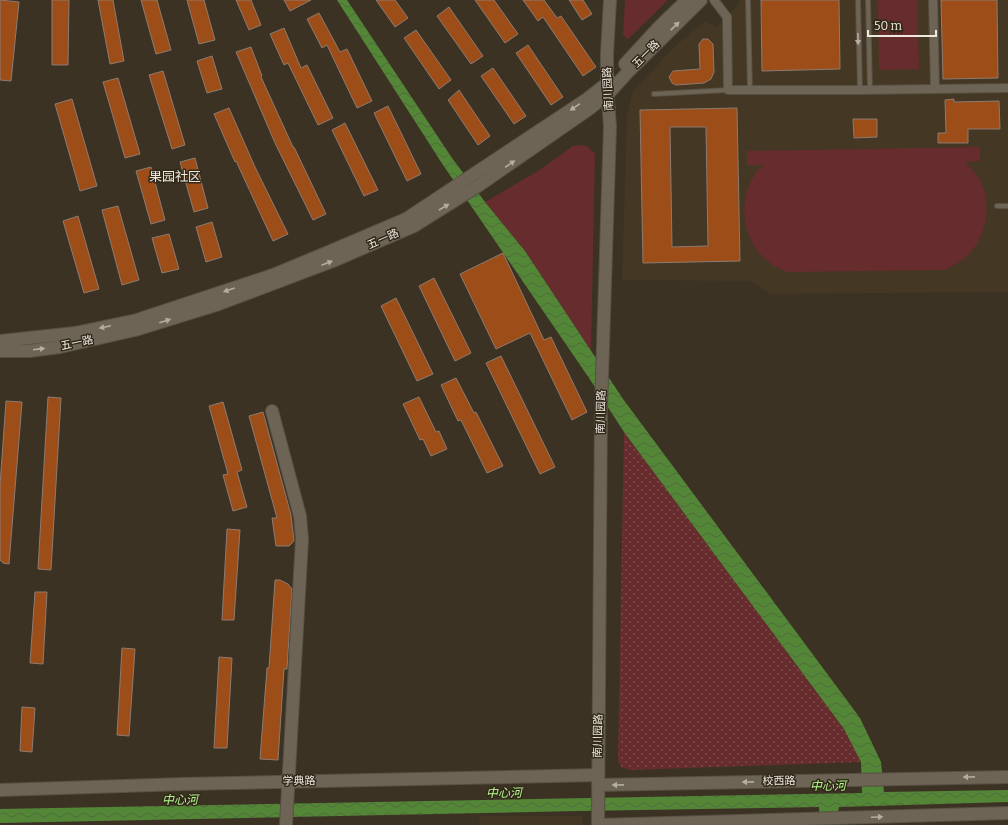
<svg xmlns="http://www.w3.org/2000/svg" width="1008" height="825" font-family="Bitter,'Noto Sans SC',serif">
  <defs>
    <pattern id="park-dots" width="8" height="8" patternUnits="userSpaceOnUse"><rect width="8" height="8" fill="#672c2d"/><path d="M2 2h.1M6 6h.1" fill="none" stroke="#7d4b4b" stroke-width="1.8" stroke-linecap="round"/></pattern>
    <pattern id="water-waves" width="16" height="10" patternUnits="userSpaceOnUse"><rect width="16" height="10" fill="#548637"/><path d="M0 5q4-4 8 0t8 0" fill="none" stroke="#4f6c3c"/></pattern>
  </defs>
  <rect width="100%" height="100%" fill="#3b3224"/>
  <g fill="#443723">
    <polygon points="739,0 1008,0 1008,292 770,294 751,281 622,280 627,116 632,93 673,48 705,21 716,28 739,4"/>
    <polygon points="479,816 582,816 582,825 480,825"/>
  </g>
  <g fill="#672c2d">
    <polygon points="625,0 667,0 667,1 628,39 626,38 623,35"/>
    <polygon points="878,0 917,0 919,69 879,70"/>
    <polygon points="581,145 587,146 595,154 591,350 525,251 485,202 538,171 573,146"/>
    <path d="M980,147V161L965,162C973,170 981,179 984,190C991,215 983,246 961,261C956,264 950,267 945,270L788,272C782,270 775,267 771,264C743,243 736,204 755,174C757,171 761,168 764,165H747V151Z"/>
  </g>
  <polygon fill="url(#park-dots)" points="624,432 844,729 861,762 631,770 621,767 618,760"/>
  <polygon fill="url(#water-waves)" points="337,0 347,0 452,158 485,202 525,251 623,399 860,718 881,762 884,792 1008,790 1008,802 839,807 835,825 820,825 819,807 579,811 0,823 0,809 862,793 861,762 844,729 624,432 589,378 443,165"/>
  <g fill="#9d4e18" stroke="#8d7b71" fill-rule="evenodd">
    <polygon points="0,0 19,2 11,81 0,80"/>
    <polygon points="52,0 69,0 68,65 52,65"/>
    <polygon points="98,0 113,0 124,61 110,64"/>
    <polygon points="141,0 157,0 171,50 156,54"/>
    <polygon points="187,0 204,0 215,40 199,44"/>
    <polygon points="236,0 251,0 261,25 249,30"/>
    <polygon points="284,0 311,0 290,11"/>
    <polygon points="376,0 395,0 408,18 395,27"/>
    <polygon points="475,0 494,0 518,34 505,43"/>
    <polygon points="523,0 544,0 557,18 561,16 596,67 583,76 543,17 538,21"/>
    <polygon points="569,0 583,0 592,14 582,20"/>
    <polygon points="761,0 839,0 840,69 762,71"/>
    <polygon points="941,0 997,0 998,78 943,79"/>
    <polygon points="449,7 483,56 471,64 437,16"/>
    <polygon points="319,13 340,52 347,49 372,101 357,108 327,45 322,48 307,19"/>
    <polygon points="284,28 301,68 307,65 333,118 318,125 288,63 284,65 270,34"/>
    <polygon points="416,30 451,80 439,89 404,38"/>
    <polygon points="703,39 708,39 713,44 714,72 711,79 704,83 676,85 672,83 669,77 673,71 700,69 699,44"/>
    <polygon points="528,45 563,97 551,105 516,53"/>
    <polygon points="251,47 262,76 261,77 293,147 294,147 326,214 313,220 275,143 236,52"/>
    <polygon points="212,56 222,89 207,93 197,61"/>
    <polygon points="493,68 526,116 514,124 481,76"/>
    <polygon points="163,71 185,145 172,149 149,75"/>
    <polygon points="118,78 140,154 125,158 103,82"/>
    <polygon points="459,90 490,136 478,145 448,100"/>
    <polygon points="72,99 97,186 80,191 55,104"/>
    <polygon points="954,99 954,102 999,101 1000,129 968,129 968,143 938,143 938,133 946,133 945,100"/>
    <polygon points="388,106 421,174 407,181 374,113"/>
    <polygon points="229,108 255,167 288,234 273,241 236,161 235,162 214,114"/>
    <path d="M737,108L740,261L643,263L640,110ZM670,127H706L708,246L672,247Z"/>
    <polygon points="853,119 877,119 877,137 854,138"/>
    <polygon points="345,123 378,190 364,196 332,130"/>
    <polygon points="195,158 208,208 194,212 180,162"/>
    <polygon points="151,167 165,220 151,224 136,171"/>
    <polygon points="118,206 139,280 122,285 102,210"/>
    <polygon points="78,216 99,289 84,293 63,221"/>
    <polygon points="212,222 222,257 206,262 196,227"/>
    <polygon points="169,234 179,269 162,273 152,238"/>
    <polygon points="503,253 544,340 551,337 587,412 572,420 530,333 496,349 460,274"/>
    <polygon points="434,278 471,353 455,361 419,286"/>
    <polygon points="396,298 433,374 417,381 381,306"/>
    <polygon points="501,356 555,467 540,474 486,363"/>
    <polygon points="456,378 474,413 476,412 503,466 487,473 461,420 458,421 441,385"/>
    <polygon points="48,397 61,398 51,570 38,569"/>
    <polygon points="419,397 436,432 439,431 447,449 431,456 423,439 420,440 403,404"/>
    <polygon points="6,401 22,402 9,564 3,563 0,560 0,485"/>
    <polygon points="223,402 242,470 237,472 247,507 233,511 223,475 228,474 209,406"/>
    <polygon points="263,412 291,515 294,541 289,546 276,546 272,518 277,518 249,416"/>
    <polygon points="227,529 240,530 234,620 222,620"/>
    <polygon points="275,580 280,580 288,584 292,589 287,669 284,669 278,760 260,759 267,668 269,668"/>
    <polygon points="35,592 47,592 43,664 30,663"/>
    <polygon points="122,648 135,649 129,736 117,735"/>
    <polygon points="219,657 232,658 227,748 214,748"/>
    <polygon points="22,707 35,708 32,752 20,751"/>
  </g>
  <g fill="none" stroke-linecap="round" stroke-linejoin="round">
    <g stroke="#575044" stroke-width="6">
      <g id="lane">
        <polyline points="748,0 750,90"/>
        <polyline points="858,0 860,90"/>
        <polyline points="868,0 870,90"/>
        <polyline points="654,94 728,90"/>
        <polyline points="997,206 1008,206"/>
      </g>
    </g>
    <g stroke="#575044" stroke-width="10">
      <g id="street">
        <polyline points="714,0 727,17 728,90 860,90 1008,88"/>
        <polyline points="933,0 935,89"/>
      </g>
    </g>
    <g stroke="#575044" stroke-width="14">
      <g id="secondary">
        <polyline points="625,64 659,27 687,0"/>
        <polyline points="0,341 75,333 137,320 273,275 326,253 406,219 587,99 610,81"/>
        <polyline points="0,351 29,351 60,347 135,330 219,304 333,261 414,226 478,186 589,109 608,94 628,72 701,0"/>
        <polyline points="272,411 300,516 302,539 286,825"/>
        <polyline points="598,785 1008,777"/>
        <polyline points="0,790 184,784 598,775"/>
        <polyline points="598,825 601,408 610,127 607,85 607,54 610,0"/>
        <polyline points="598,825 1008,813"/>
      </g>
    </g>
    <use href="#lane" stroke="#6e6455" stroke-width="4"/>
    <use href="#street" stroke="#6e6455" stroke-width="8"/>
    <use href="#secondary" stroke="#6e6455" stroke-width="12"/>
  </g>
  <defs><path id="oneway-solid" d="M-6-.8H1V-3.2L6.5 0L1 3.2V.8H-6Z"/></defs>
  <g fill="#b4ada1">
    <use href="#oneway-solid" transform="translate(675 26) rotate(-44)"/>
    <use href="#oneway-solid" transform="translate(858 39) rotate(89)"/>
    <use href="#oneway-solid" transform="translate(575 107) rotate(146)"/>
    <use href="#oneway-solid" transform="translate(510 164) rotate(-34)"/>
    <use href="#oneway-solid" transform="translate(444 207) rotate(-31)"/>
    <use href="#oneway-solid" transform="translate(327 263) rotate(-21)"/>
    <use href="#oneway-solid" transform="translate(229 290) rotate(161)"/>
    <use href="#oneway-solid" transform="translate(165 321) rotate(-17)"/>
    <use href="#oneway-solid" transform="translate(105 327) rotate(168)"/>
    <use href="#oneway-solid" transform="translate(39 349) rotate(-7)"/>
    <use href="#oneway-solid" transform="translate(969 777) rotate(179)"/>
    <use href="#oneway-solid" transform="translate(748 782) rotate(179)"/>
    <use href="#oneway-solid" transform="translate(618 785) rotate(179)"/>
    <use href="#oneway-solid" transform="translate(877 817) rotate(-2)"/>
  </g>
  <g text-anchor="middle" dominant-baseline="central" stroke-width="3" stroke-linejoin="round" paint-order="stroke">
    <g font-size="11" fill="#eee8df" stroke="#31281a">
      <text transform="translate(646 54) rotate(-45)">五一路</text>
      <text transform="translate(608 89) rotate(-93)">南川园路</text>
      <text transform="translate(383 239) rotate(-24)">五一路</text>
      <text transform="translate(77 343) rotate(-12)">五一路</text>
      <text transform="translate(601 412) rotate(-89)">南川园路</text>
      <text transform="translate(598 736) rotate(-89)">南川园路</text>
      <text transform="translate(299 781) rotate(-1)">学典路</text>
      <text transform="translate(779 781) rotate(-1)">校西路</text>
    </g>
    <g font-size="12" font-style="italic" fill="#b2f78e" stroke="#31281a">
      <text transform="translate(828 786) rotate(-1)">中心河</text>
      <text transform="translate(504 793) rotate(-1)">中心河</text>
      <text transform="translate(180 800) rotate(-1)">中心河</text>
    </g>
    <g font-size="13" fill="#eee8df" stroke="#31281a">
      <text x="175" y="176">果园社区</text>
    </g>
  </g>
  <path d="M868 30v6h68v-6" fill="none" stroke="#eee8df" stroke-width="2"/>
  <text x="874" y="30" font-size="12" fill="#eee8df" stroke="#31281a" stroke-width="3" paint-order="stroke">50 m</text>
</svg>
